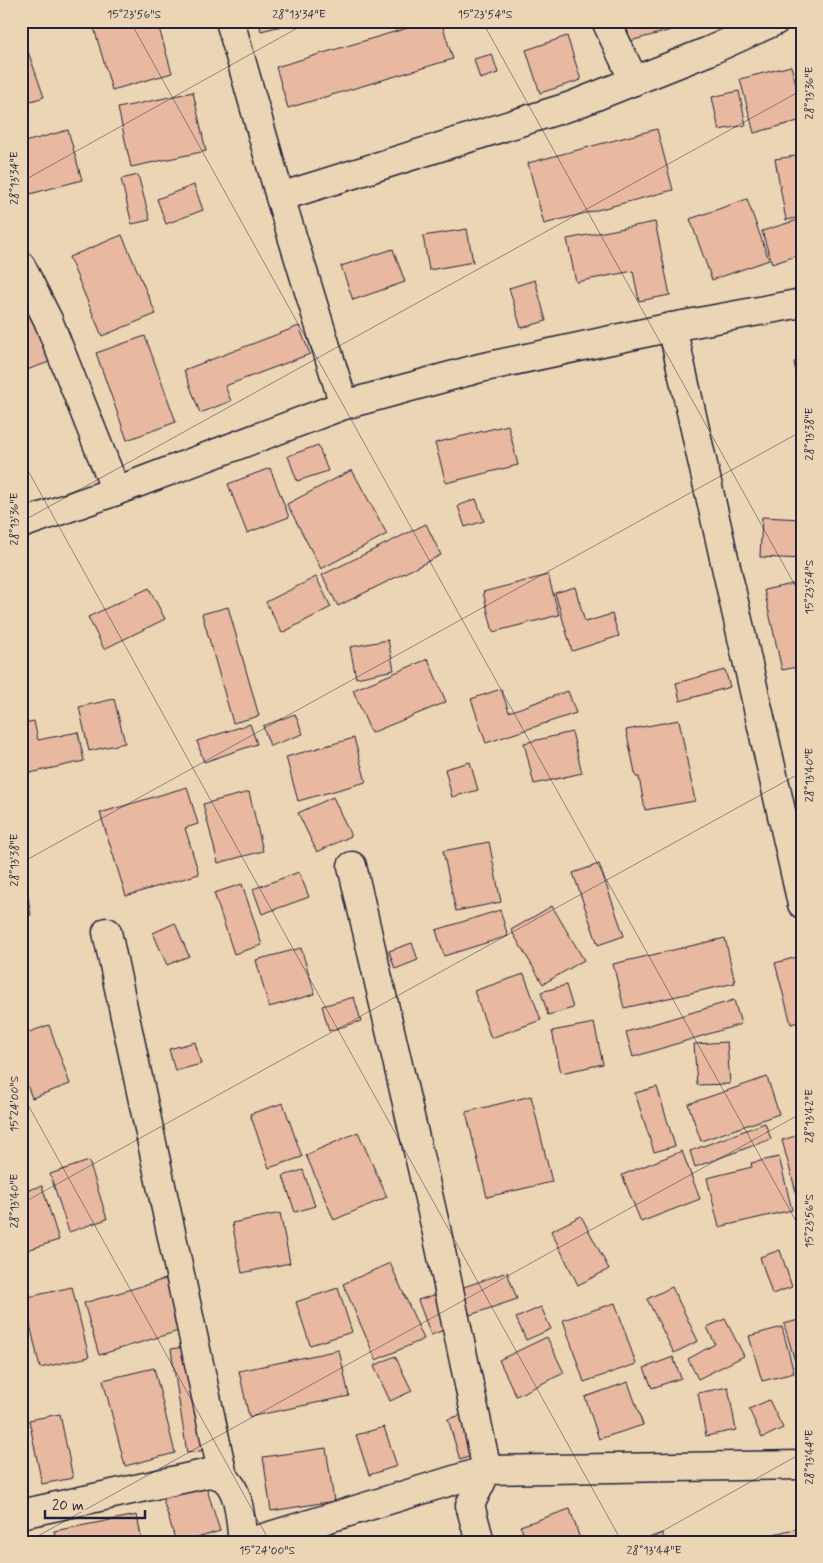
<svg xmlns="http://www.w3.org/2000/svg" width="823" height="1563" font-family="Mynerve,sans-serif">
  <rect width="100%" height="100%" fill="#ebd5b4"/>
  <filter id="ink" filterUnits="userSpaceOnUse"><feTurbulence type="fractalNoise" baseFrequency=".02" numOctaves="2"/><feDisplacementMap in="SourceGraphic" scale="10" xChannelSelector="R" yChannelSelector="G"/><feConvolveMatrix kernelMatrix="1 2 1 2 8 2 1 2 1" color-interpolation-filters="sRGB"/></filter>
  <g filter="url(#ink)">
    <g fill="#e9b8a1" stroke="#22223b">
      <polygon points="92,21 157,21 172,73 112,90"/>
      <polygon points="259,21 301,21 261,31"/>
      <polygon points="431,21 441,21 453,59 288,108 276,67"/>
      <polygon points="625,21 677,21 679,28 630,41"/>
      <polygon points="567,36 581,80 540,93 526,50"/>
      <polygon points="25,43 44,97 21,104 21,44"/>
      <polygon points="492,54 498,73 480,79 474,59"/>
      <polygon points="791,66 802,106 802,120 754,133 740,79"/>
      <polygon points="739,91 746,125 719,130 712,97"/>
      <polygon points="193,92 206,151 131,167 118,108"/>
      <polygon points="657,129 673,190 544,224 528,163"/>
      <polygon points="68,130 82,180 30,194 21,162 21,143"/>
      <polygon points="802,155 802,217 786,220 775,159"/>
      <polygon points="138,175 150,220 132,224 121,179"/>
      <polygon points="194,185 203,210 166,224 157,199"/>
      <polygon points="747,199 769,260 712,280 690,219"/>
      <polygon points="801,219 802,254 772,264 762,231"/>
      <polygon points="655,222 670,295 639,301 633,271 576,282 567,239"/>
      <polygon points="467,229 473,262 429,270 423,236"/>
      <polygon points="122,235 156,314 102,336 69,257"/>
      <polygon points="393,249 405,282 353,300 341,266"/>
      <polygon points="535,280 546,321 521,328 509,288"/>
      <polygon points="33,310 52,361 21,372 21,314"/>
      <polygon points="299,326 310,354 225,386 231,401 200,413 184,370"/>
      <polygon points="145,336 176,422 127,440 96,353"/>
      <polygon points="802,360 802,377 797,378 794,362"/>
      <polygon points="508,425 518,465 446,483 435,443"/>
      <polygon points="318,445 328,471 297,481 288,456"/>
      <polygon points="270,468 289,517 247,533 228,484"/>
      <polygon points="352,470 387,534 321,569 287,504"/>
      <polygon points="476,499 484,521 465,527 458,506"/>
      <polygon points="762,517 802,519 802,559 760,557"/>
      <polygon points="426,524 441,555 338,606 322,575"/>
      <polygon points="548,575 559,615 493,632 483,592"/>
      <polygon points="316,577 331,607 282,633 266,602"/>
      <polygon points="802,582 802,666 782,670 764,590"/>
      <polygon points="575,587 585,622 612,614 619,636 572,651 555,593"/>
      <polygon points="149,588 165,619 104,649 88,617"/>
      <polygon points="228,607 259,716 233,723 202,614"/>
      <polygon points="388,640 394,670 356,678 350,647"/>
      <polygon points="428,659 446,702 371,733 353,690"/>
      <polygon points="725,670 730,687 680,701 676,683"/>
      <polygon points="501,689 509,712 568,691 576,713 486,743 471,699"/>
      <polygon points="114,699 125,743 89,751 79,707"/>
      <polygon points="295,714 303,734 270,746 263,726"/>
      <polygon points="679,720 695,801 645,810 639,777 636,777 626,730"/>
      <polygon points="34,721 38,740 78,732 84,761 21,775 21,724"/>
      <polygon points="250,724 257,744 204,762 197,741"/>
      <polygon points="572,732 582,773 534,784 524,743"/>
      <polygon points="354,738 366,782 298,801 286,757"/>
      <polygon points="470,762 478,790 452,797 445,769"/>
      <polygon points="187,787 198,824 185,828 199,874 126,896 100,813"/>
      <polygon points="249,792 263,851 218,863 203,804"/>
      <polygon points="333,797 351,836 317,852 298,813"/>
      <polygon points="489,842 501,902 456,911 443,851"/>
      <polygon points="599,864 624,936 598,945 573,873"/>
      <polygon points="299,872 309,897 262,914 253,889"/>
      <polygon points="21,873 24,873 31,915 21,917"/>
      <polygon points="242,884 262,945 234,954 214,893"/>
      <polygon points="552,906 584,960 543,984 511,930"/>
      <polygon points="500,910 508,936 444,956 436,930"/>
      <polygon points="175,923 189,956 167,965 153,933"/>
      <polygon points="725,938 735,983 624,1008 613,964"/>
      <polygon points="412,943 418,960 395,969 389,951"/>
      <polygon points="301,948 315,994 269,1007 256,960"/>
      <polygon points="797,957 802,977 802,1021 791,1024 775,963"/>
      <polygon points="524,974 541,1020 491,1038 474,991"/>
      <polygon points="566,985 573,1008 548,1015 541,992"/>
      <polygon points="354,997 361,1021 329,1031 322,1006"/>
      <polygon points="734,1000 741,1024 633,1057 626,1032"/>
      <polygon points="594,1023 603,1064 561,1073 552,1031"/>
      <polygon points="49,1025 70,1084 32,1098 21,1069 21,1035"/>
      <polygon points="195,1042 201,1064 175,1071 169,1049"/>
      <polygon points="727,1042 730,1084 697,1085 694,1044"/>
      <polygon points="767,1077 779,1114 701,1141 688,1104"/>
      <polygon points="657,1087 675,1146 654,1152 635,1093"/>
      <polygon points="531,1096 552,1182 487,1197 466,1112"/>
      <polygon points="283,1103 302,1157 269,1168 250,1114"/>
      <polygon points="765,1123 771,1139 695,1167 690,1151"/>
      <polygon points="358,1132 387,1197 334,1220 306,1155"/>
      <polygon points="802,1134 802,1207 800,1207 782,1140"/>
      <polygon points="682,1151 700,1199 641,1222 622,1175"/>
      <polygon points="779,1157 792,1210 719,1227 707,1178 752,1167 751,1163"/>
      <polygon points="89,1161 107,1219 69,1232 50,1174"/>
      <polygon points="303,1170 315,1206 295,1212 283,1176"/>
      <polygon points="42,1186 59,1240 21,1252 21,1192"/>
      <polygon points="280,1213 290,1263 242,1273 232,1223"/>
      <polygon points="581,1216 609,1269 578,1285 551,1231"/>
      <polygon points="780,1250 792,1287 772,1294 760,1257"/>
      <polygon points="390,1263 424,1339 376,1360 343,1284"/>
      <polygon points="507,1272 517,1299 470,1315 461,1288"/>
      <polygon points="169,1278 185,1329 99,1355 84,1303"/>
      <polygon points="72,1287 89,1357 40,1368 24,1298"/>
      <polygon points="672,1287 698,1341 674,1353 647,1299"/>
      <polygon points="338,1288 352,1332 310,1345 296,1302"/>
      <polygon points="437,1294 449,1328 431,1335 418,1300"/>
      <polygon points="615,1303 636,1364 584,1382 563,1320"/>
      <polygon points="541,1307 551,1329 526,1340 516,1318"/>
      <polygon points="725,1319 744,1356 698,1379 688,1359 715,1344 707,1327"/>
      <polygon points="802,1319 802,1374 799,1375 784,1324"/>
      <polygon points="782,1327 794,1373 762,1381 749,1336"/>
      <polygon points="547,1337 564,1373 516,1396 499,1360"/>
      <polygon points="197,1345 213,1449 187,1453 171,1349"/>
      <polygon points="339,1350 349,1396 249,1417 239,1371"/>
      <polygon points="395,1356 412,1391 390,1401 374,1366"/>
      <polygon points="673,1357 681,1378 652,1388 644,1368"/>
      <polygon points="154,1368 175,1453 125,1466 103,1380"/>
      <polygon points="628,1382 643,1425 599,1439 585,1397"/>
      <polygon points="728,1387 736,1430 706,1436 698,1393"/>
      <polygon points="769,1400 783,1428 762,1438 749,1409"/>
      <polygon points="60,1414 73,1478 42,1484 29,1420"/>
      <polygon points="465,1414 477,1454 460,1460 448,1419"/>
      <polygon points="384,1427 397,1466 369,1475 356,1435"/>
      <polygon points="326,1448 334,1501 271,1511 263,1457"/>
      <polygon points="204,1480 220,1531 184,1542 176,1542 161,1493"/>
      <polygon points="570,1509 581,1542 506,1542 505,1538 523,1532 520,1526"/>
      <polygon points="137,1515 142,1542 56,1542 54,1531"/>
      <polygon points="802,1527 802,1542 764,1542 762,1537"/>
      <polygon points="662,1533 665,1542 638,1542"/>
    </g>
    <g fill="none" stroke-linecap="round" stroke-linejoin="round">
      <g stroke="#22223b" stroke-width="31">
        <g id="minor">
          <polyline points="230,21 280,197 344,405"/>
          <polyline points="606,21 634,81"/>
          <polyline points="280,197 571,106 709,51 775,21"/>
          <polyline points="21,266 48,320 116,491"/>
          <polyline points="672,327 802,904"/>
          <polyline points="21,524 116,491 344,405 480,368 672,327 802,303"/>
          <polyline points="107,932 223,1476"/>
          <path d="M21,1514L209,1473C214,1474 220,1475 224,1478C241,1491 240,1522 243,1542"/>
          <polyline points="250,1542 487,1470 437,1233 352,866"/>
          <polyline points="480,1542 470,1505 487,1470 802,1465"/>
        </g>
      </g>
      <use href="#minor" stroke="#ebd5b4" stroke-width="28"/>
    </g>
  </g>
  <path fill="none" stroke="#22223b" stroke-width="1" stroke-opacity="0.45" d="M130,21L802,1232M482,21L802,598M21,182L310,21M21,458L622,1542M21,522L802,90M21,863L802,431M21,1092L270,1542M21,1204L802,772M27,1542L802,1113M643,1542L802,1453"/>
  <rect width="823" height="1563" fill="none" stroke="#ebd5b4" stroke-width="55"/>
  <path d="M45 1510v8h100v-8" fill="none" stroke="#22223b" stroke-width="2.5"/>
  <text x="52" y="1510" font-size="15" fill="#22223b" stroke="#ebd5b4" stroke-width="4" paint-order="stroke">20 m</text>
  <rect x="28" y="28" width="768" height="1508" fill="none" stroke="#22223b" stroke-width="2"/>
  <g font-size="12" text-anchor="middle" fill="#22223b">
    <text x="134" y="18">15°23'56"S</text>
    <text x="299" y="18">28°13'34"E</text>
    <text x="485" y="18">15°23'54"S</text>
    <text transform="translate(809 93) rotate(-90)" y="4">28°13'36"E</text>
    <text transform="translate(14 178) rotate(-90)" y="4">28°13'34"E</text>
    <text transform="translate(809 434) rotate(-90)" y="4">28°13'38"E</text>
    <text transform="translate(14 519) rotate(-90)" y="4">28°13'36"E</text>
    <text transform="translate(809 587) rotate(-90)" y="4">15°23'54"S</text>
    <text transform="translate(809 775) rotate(-90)" y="4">28°13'40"E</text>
    <text transform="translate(14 860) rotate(-90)" y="4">28°13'38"E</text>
    <text transform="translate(14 1104) rotate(-90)" y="4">15°24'00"S</text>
    <text transform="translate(809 1116) rotate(-90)" y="4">28°13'42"E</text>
    <text transform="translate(14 1201) rotate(-90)" y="4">28°13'40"E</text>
    <text transform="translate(809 1221) rotate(-90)" y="4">15°23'56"S</text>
    <text transform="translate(809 1457) rotate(-90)" y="4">28°13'44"E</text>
    <text x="267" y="1554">15°24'00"S</text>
    <text x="654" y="1554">28°13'44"E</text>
  </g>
</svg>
